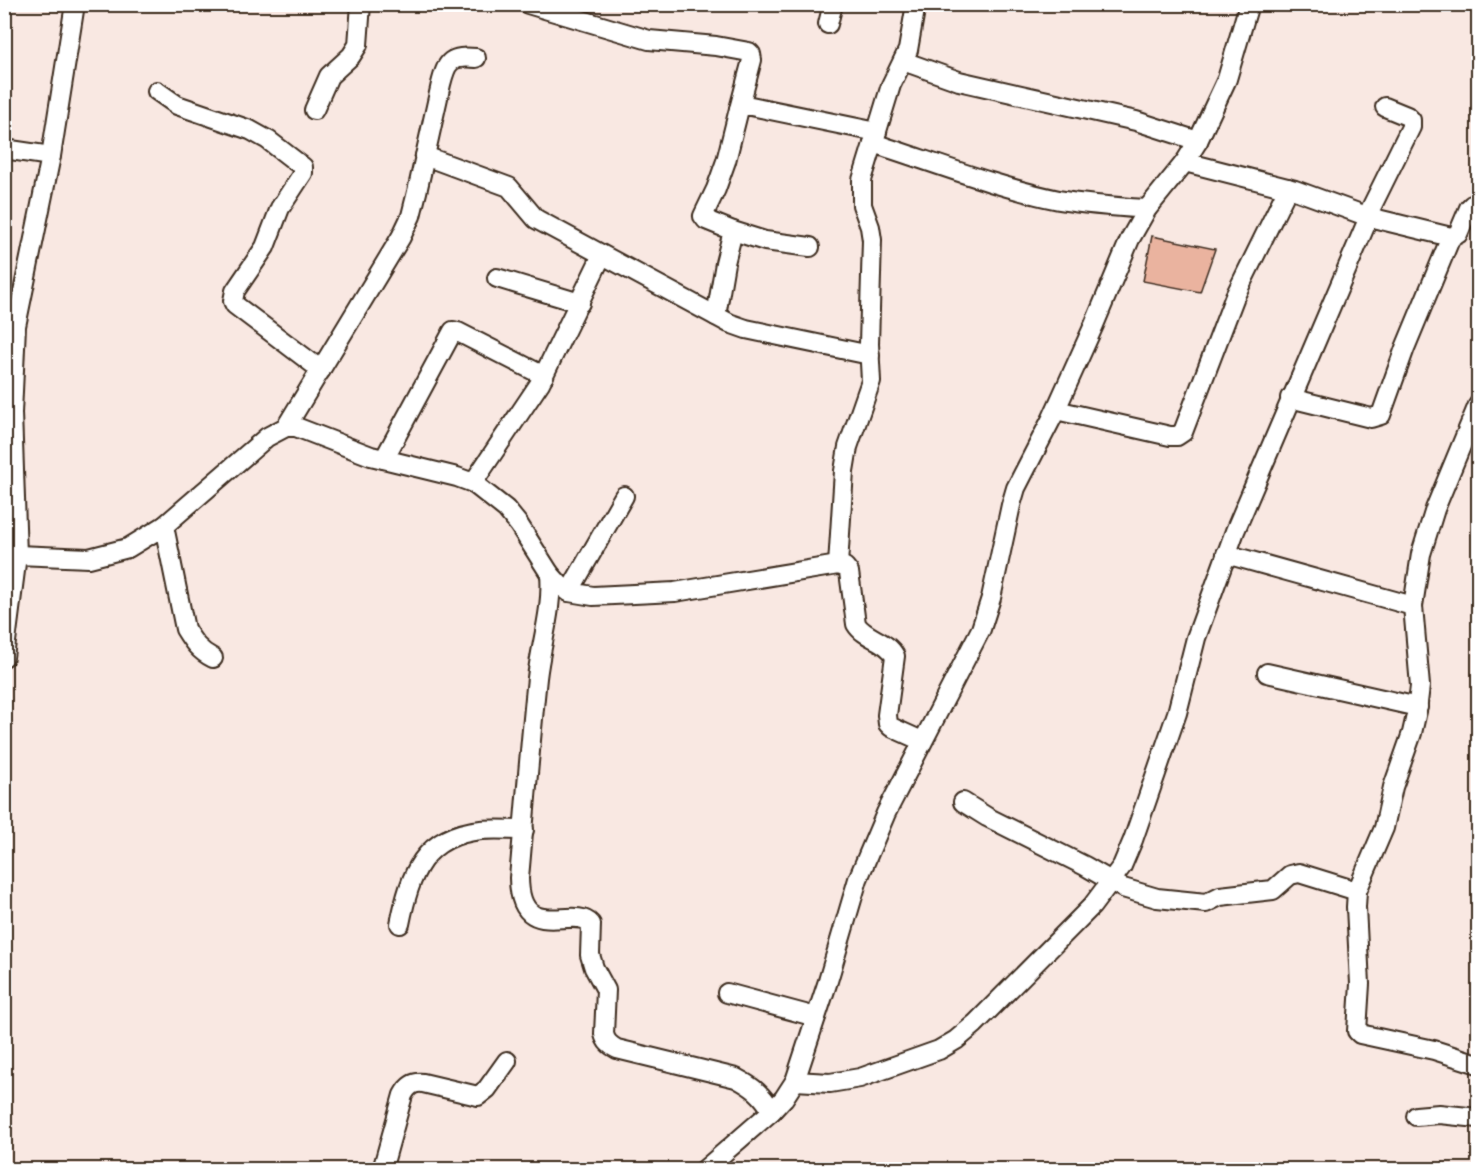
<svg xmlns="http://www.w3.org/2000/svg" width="1483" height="1174" font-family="Dekko,sans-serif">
  <rect width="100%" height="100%" fill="#f9e8e2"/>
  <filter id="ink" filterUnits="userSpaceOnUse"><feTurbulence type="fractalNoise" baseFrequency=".0167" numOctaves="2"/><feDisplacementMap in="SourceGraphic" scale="12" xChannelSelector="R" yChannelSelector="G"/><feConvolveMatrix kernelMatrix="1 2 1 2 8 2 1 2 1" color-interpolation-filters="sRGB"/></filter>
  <g filter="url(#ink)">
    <polygon fill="#eab39f" stroke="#3b2a1e" stroke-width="1.5" points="1152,236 1215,249 1200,292 1143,281"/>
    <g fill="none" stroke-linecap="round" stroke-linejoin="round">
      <g stroke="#3b2a1e" stroke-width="22">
        <g id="minor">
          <polyline points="528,4 649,40 716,46 749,52 751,54 752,60 739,109"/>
          <polyline points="828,24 833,4"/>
          <polyline points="903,61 959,81 1136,121 1198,141"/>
          <polyline points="157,91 177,105 250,130 268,140 303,167 303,173 280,208 265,247 235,291 233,301 235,305 321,370"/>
          <polyline points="314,110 329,76 351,56 358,45 361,4"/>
          <path d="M873,143C935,163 996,187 1059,200C1088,205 1117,207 1147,209"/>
          <polyline points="4,149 51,156"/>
          <polyline points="425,156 509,187 536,219 729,323 746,329 870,355"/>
          <polyline points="1185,162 1295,190 1369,217 1451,237 1458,234 1469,208 1472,205 1478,204"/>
          <polyline points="1367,216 1411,127 1411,120 1407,116 1385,107"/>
          <polyline points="733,231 765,241 810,247"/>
          <polyline points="497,278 580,303"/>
          <polyline points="716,316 725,263 733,231 706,220 703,216 716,189 726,161 739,109 743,106 751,106 877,132"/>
          <polyline points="1290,398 1371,418 1381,415 1405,348 1451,237"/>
          <polyline points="1478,405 1435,509 1421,554 1413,606 1420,686 1417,711 1412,733 1393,787 1384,828 1357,891 1356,907 1360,984 1357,1031 1360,1034 1434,1050 1478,1064"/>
          <polyline points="1056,410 1170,436 1177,436 1183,432 1235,296 1288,188"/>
          <path d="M286,427L401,237L411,216L417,192L441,84C447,60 451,56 476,58"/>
          <polyline points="384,459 453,331 458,332 544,376"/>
          <polyline points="473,483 540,383 602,255"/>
          <path d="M164,526L185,629C193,642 199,651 213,658"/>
          <polyline points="1226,554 1413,606"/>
          <path d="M17,555L89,558L128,548L164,526L267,437L286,427H296L371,456L457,477L473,483L506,509L519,525L550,574L561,586L569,592L593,596L675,592L838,565L845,567L849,572L856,624C865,639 887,640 895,656L887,715L888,724L891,727L922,741"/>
          <polyline points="838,565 844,471 848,447 871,381 869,344 872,240 870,227 862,205 862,180 891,85 908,50 916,4"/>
          <path d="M550,574C553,609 541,643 537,678C530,744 525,812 519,878C520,945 574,904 591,924L590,955L594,968L606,990L604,1034C606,1042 610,1045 617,1049L736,1078C753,1087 762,1094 772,1111"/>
          <polyline points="569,592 624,496"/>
          <polyline points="4,657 17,555 12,413 16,326 51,156 75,4"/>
          <polyline points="1267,673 1418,707"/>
          <polyline points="963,802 987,817 1085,866 1123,888 1157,898 1206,903 1220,896 1273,890 1290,875 1299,873 1357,891"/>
          <path d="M400,924C410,874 423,836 481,830C495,829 510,830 524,830"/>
          <polyline points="727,993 816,1017"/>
          <polyline points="795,1081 830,1083 860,1078 939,1050 956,1040 975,1024 1092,906 1122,866 1133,840 1177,713 1196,638 1235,531 1369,217"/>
          <polyline points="1416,1116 1439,1114 1478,1118"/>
          <path d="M382,1170L403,1095C408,1086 413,1082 423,1083L478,1096L487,1089L507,1061"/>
          <polyline points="704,1170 772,1111 784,1098 795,1081 828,981 858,879 886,813 981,629 991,598 1011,505 1016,488 1052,418 1094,325 1130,239 1147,209 1185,162 1198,141 1227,79 1249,4"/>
        </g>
      </g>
      <use href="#minor" stroke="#fff" stroke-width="18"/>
    </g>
  </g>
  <rect width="1483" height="1174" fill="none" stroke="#fff" stroke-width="24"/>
  <rect x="12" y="12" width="1459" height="1150" fill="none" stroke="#3b2a1e" stroke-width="2" filter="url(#ink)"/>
</svg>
